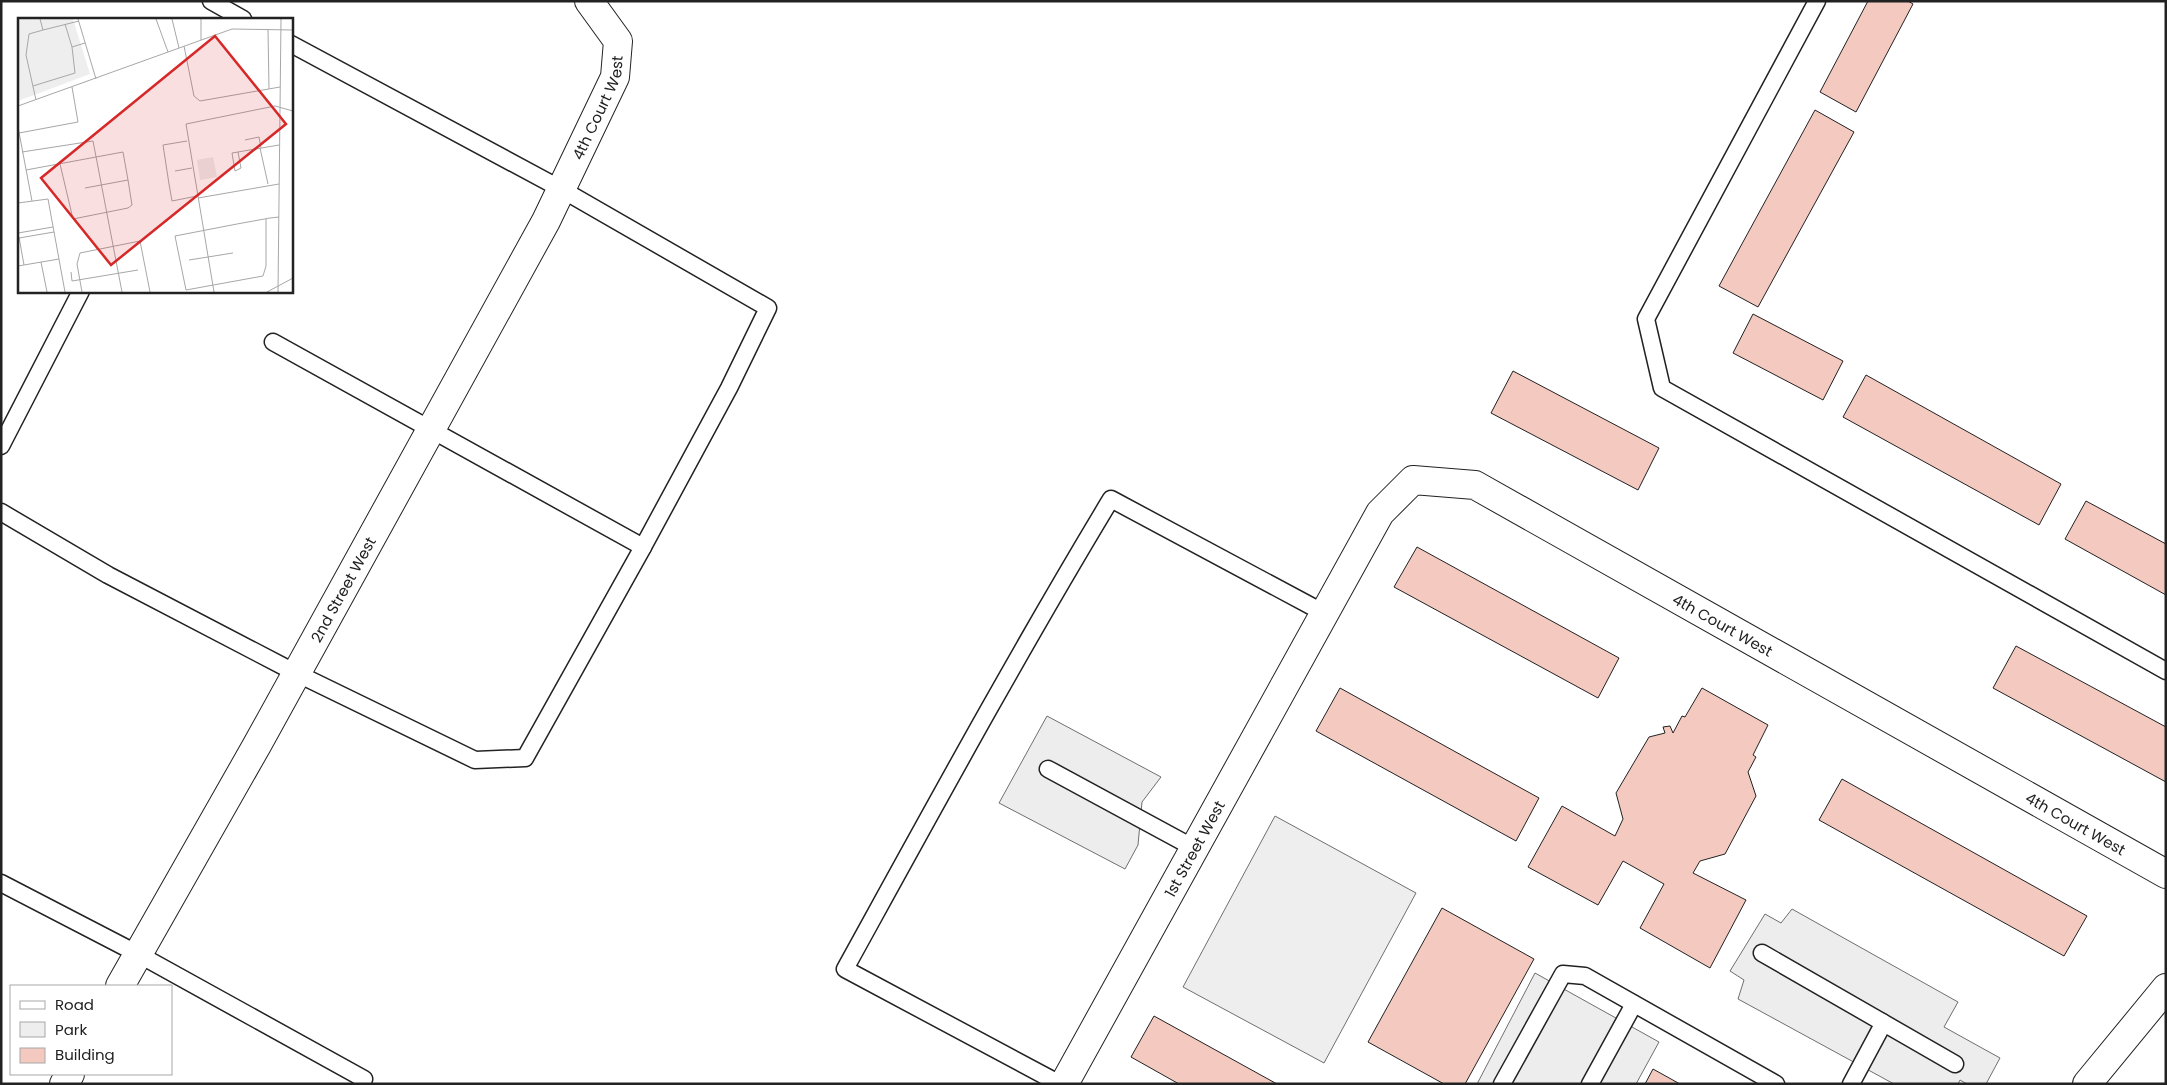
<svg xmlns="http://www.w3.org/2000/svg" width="2167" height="1085" font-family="Poppins,sans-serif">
  <rect width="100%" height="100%" fill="#fff"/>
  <polygon fill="#eee" stroke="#6f6f6f" points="1275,816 1416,893 1324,1063 1183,987"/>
  <g fill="#ededed" stroke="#6f6f6f">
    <polygon points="1047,716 1161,777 1142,802 1138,845 1125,869 999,803"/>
    <polygon points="1792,909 1958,1002 1944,1027 2000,1058 1986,1084 1967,1084 1960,1080 1958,1084 1894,1084 1738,999 1744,980 1730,971 1765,914 1781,923"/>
    <polygon points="1535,973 1659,1042 1636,1084 1477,1084"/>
  </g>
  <g fill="#f3c9c0" stroke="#222">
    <polygon points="1868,1 1908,1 1913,4 1856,112 1820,92"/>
    <polygon points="1815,110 1854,132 1758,307 1719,286"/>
    <polygon points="1753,314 1843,361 1823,400 1733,353"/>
    <polygon points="1513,371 1659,448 1638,490 1491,413"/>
    <polygon points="1866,375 2061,484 2039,525 1843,417"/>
    <polygon points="2086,501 2166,544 2166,595 2065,539"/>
    <polygon points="1417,547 1619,658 1598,698 1394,587"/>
    <polygon points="2016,646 2166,727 2166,782 1993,688"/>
    <polygon points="1340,688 1539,798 1516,841 1316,731"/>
    <polygon points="1702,688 1768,725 1753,755 1756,757 1748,772 1756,796 1725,854 1700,861 1693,873 1746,900 1710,968 1640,928 1664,884 1623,861 1598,905 1528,867 1562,806 1615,836 1623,819 1616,793 1649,737 1665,733 1663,727 1670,726 1673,733 1682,716 1685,717"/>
    <polygon points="1842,779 2087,916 2064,956 1819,820"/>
    <polygon points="1442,908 1534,959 1465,1084 1444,1084 1368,1042"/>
    <polygon points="1154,1016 1277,1084 1179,1084 1131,1057"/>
    <polygon points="1653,1069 1680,1084 1645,1084"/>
  </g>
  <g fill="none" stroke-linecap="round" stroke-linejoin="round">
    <g stroke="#222" stroke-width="19">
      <g id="lane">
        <polyline points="211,1 243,19"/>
        <polyline points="1817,1 1646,319 1662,388 2166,671"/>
        <polyline points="273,342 643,547 729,388 768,308 561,189 291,44"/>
        <polyline points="1,446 81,291"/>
        <polyline points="1,512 108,575 296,673 475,760 525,758 643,547"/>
        <polyline points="1048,769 1194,848"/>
        <polyline points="1,883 138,954 364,1079 362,1084"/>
        <polyline points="1762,953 1882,1022 1881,1028 1851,1084"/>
        <polyline points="1882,1022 1955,1064"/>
        <path d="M1060,1084L845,969C932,811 1018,653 1111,499L1324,613"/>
        <polyline points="1502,1084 1563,974 1585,976 1776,1084"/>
        <polyline points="1590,1084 1634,1004"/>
      </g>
    </g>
    <g stroke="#222" stroke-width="30">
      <g id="street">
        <path id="s1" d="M120,986L257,745L546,221L615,77L618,41L589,1"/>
        <polyline points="64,1084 70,1074"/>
        <path id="s2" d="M1064,1084L1380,513L1413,480L1475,485L2166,874"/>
      </g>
    </g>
    <g stroke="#222" stroke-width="30">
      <polyline id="secondary" points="2087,1084 2166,988"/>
    </g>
    <use href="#lane" stroke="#fff" stroke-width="16"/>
    <use href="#street" stroke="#fff" stroke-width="28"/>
    <use href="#secondary" stroke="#fff" stroke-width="28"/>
  </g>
  <g text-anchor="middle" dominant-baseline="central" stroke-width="4" stroke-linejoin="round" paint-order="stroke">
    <g font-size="15" fill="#222" stroke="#fff">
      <text stroke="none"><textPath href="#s1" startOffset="1001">4th Court West</textPath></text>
      <text stroke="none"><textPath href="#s1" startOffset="455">2nd Street West</textPath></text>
      <text stroke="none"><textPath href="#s2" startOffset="1046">4th Court West</textPath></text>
      <text stroke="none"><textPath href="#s2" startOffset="1451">4th Court West</textPath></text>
      <text stroke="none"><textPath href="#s2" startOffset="269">1st Street West</textPath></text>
    </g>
  </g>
  <g transform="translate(18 18)">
    <rect width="275" height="275" fill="#fff"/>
    <path d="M0,1H55L72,56L0,83ZM195,139L199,159L182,162L179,142Z" fill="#eee"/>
    <path fill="none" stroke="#a7a7a7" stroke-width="1" d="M22,1L25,12L61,3M60,1L78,61M138,1L150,34M154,1L161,30M47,6L54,29L67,25M250,11L251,71M183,22V1M166,28L176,78L182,83L262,69M15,68L57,55L54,29M18,82L8,37L11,16L25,12M0,88L214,11L275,12M0,109L14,183M1,115L60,104L54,69M227,122L241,119L243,130M169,123L145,127L151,166L154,183L179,178M242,130L250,166M4,134L75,123L104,274M220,134L223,150L217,153L214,135L261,127M42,146L55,201L110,190L114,187L110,162M8,152L105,134L110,162L67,170M157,153L174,150M180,180L261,166M0,185L30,181L47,274M248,201V248L245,258L168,272L157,218L219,206L252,200L261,199M0,215L35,209M1,219L6,247M1,220L36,214M171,242L215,235M23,244L29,274M0,248L41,241M53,254L54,263L120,252M64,274L59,246L62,235L122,223L132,274M196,274L168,106L257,88L275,93M249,274L275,260M260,274L263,1"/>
    <path fill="#d62828" fill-opacity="0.15" stroke="#d62828" stroke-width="2.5" d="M197,18L268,106L93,247L23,160Z"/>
    <rect width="275" height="275" fill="none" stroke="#222" stroke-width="2.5"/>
  </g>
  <rect width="2167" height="1085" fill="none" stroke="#222222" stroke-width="5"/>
  <rect x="10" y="985" width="162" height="90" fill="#ffffff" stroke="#a7a7a7"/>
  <rect x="20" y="1001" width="25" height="8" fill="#ffffff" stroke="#a7a7a7"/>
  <text x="55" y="1010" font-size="15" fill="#222222">Road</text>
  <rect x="20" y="1022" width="25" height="15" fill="#eeeeee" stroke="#a7a7a7"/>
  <text x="55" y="1035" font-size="15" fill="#222222">Park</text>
  <rect x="20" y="1048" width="25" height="15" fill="#f3c9c0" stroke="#a7a7a7"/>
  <text x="55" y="1060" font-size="15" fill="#222222">Building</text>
</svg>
